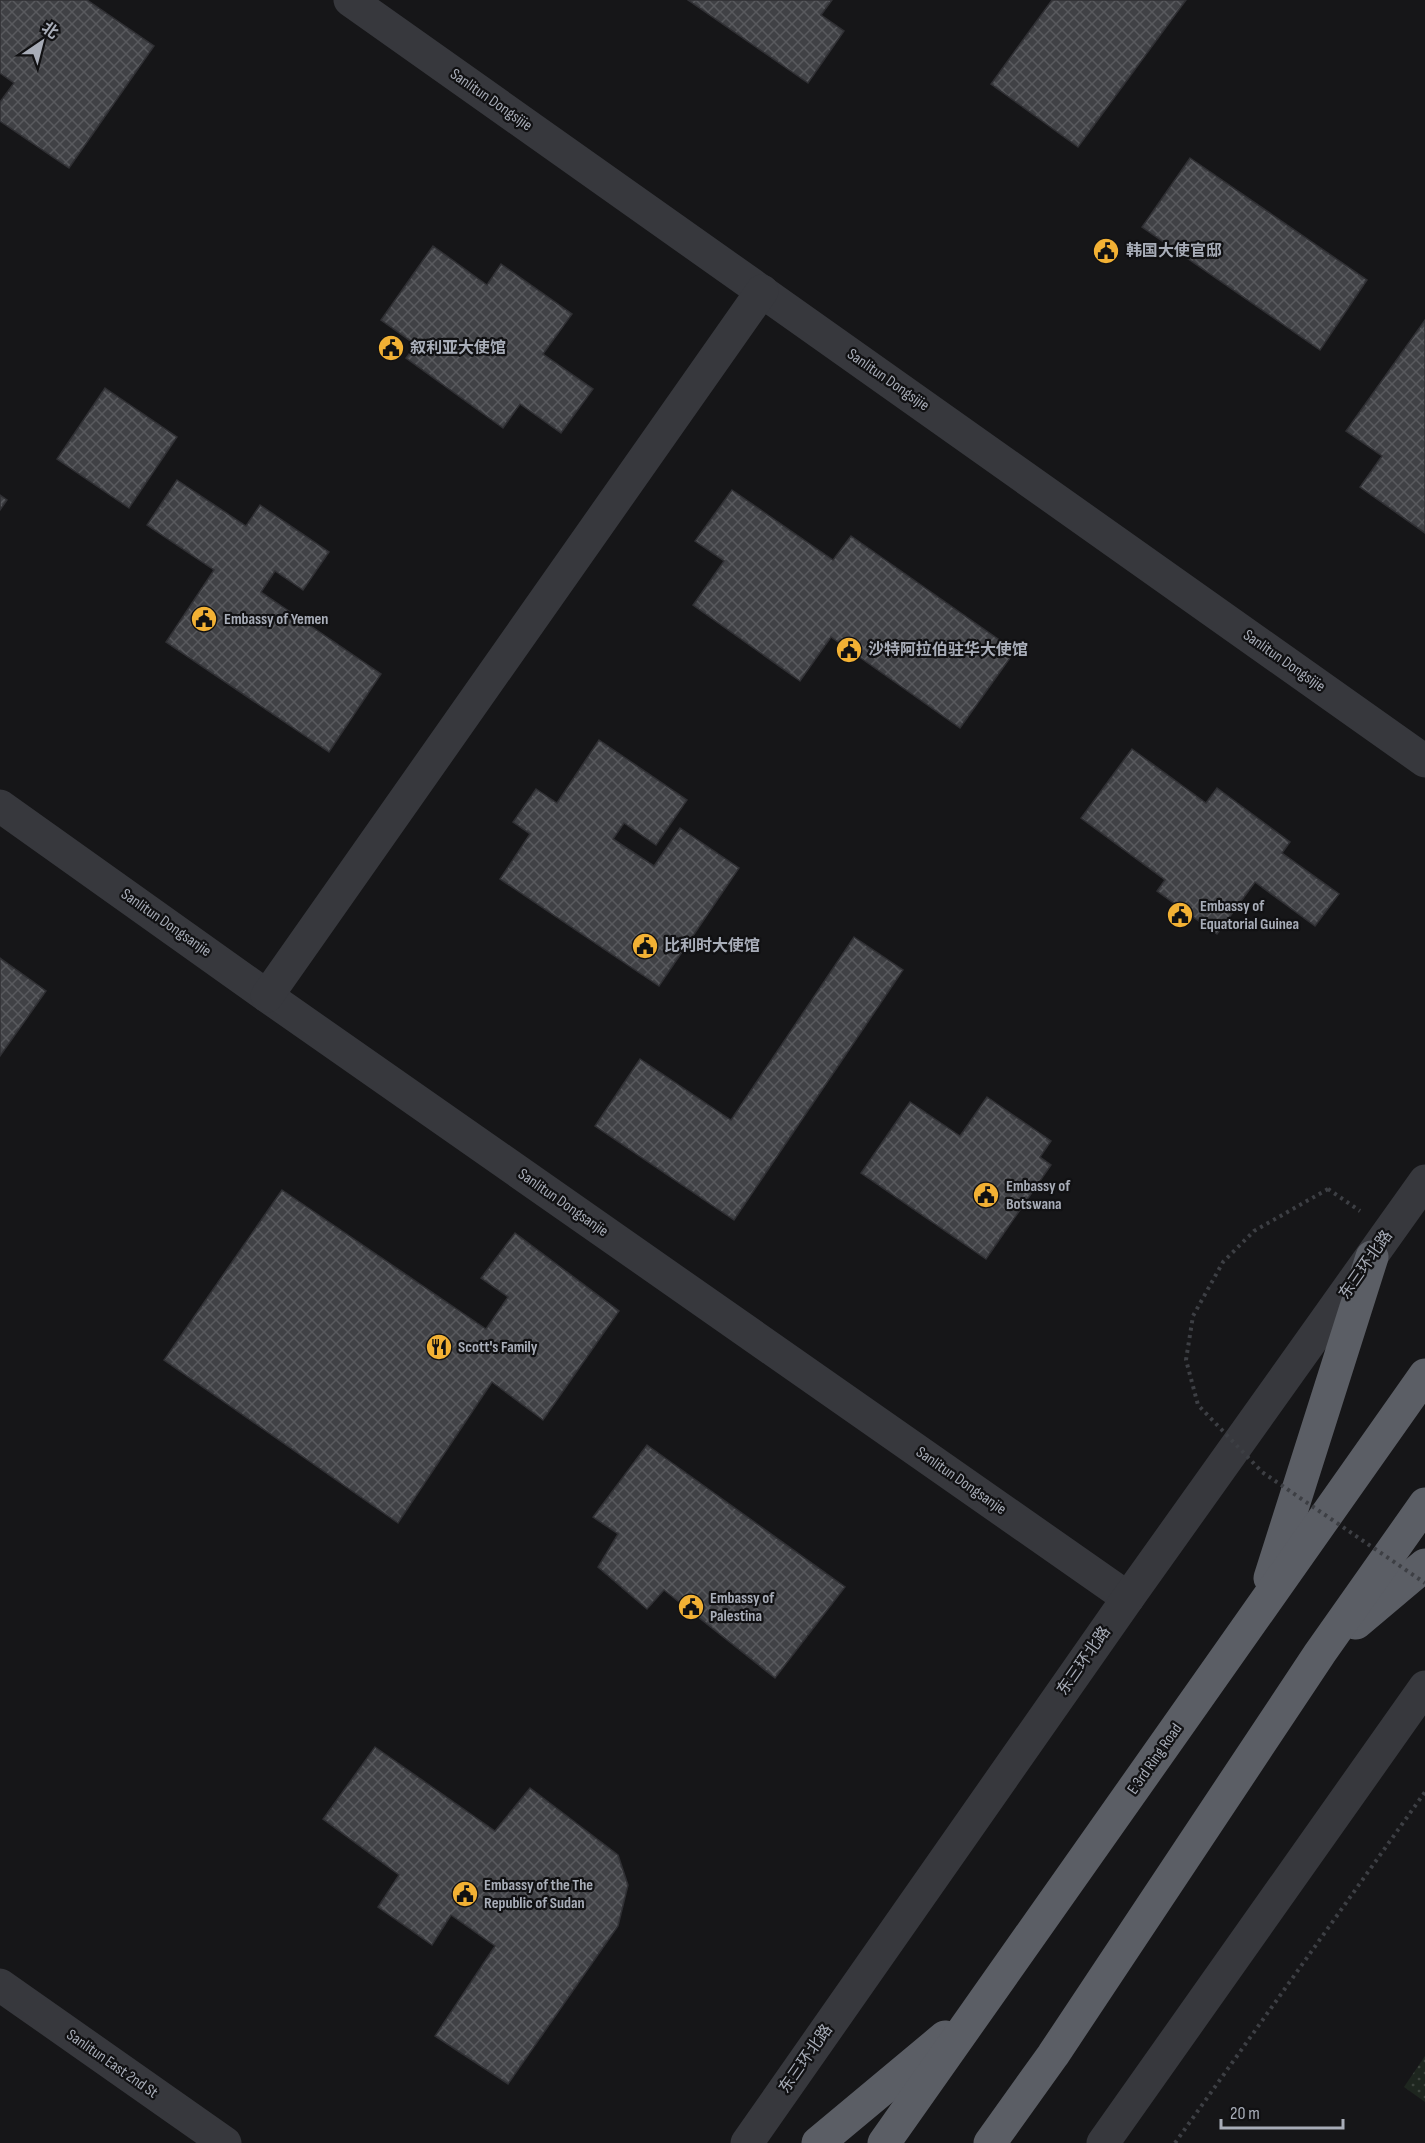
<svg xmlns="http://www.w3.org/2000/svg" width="1425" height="2143" font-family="'Sofia Sans Condensed','Noto Sans SC',sans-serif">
  <defs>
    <pattern id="park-dots" width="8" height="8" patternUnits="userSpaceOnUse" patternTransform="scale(1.5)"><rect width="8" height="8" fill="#1e261f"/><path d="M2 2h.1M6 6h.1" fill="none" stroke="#3c433d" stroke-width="1.8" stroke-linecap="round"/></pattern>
    <pattern id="building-cross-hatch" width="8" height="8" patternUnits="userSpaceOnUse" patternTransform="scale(1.5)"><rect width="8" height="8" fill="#404145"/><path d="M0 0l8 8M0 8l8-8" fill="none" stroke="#595a5e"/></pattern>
  </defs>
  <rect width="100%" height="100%" fill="#161618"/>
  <polygon fill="url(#park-dots)" points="1425,2056 1425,2102 1404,2087"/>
  <g fill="url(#building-cross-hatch)" stroke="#303034" stroke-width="1.5">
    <polygon points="0,0 87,0 154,46 69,168 0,121 0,102 14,83 0,73"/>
    <polygon points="688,0 832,0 821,15 844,31 808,83"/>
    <polygon points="1052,0 1186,0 1078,147 991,84"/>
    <polygon points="1190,158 1367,280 1320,350 1142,227"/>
    <polygon points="433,246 487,285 501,264 572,314 543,354 593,389 561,433 520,404 503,428 406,358 416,345 381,320"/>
    <polygon points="1425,320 1425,533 1360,487 1382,456 1346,431"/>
    <polygon points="105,388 177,437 129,508 57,459"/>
    <polygon points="177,480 246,526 260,505 329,552 303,590 275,571 261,592 381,674 329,752 166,642 214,570 147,525"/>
    <polygon points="732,490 833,560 851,536 1015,651 960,728 831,637 800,681 693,605 724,561 695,541"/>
    <polygon points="0,495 7,500 0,510"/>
    <polygon points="599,740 687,800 656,845 624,823 613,839 654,866 680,828 739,868 659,986 500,879 530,834 513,822 536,789 557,803"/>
    <polygon points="1132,749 1206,803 1217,788 1290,842 1282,853 1339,894 1315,926 1255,882 1217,934 1157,891 1165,880 1081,818"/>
    <polygon points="854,937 903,970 734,1220 595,1126 640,1059 731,1120"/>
    <polygon points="0,958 46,991 0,1056"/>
    <polygon points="987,1097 1051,1141 1040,1157 1051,1165 986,1259 861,1173 910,1102 960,1136"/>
    <polygon points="282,1190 486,1329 508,1297 481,1278 515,1233 619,1311 543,1420 492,1382 398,1523 164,1360"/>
    <polygon points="647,1445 845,1587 775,1678 664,1590 647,1609 598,1567 618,1534 593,1517"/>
    <polygon points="375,1747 495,1831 530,1788 618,1855 628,1885 618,1926 508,2084 435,2036 495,1946 451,1915 432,1945 378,1907 399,1875 323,1819"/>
  </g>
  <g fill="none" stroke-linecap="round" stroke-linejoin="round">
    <g stroke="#3d3f44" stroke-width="4" stroke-dasharray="3 4.5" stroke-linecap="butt">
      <polyline points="1328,1189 1360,1211"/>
      <polyline points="1175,2143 1425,1792"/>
    </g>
    <g stroke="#37383d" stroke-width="33">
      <polyline points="350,0 1425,761"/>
      <polyline points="0,806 267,996 1128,1598"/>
      <polyline points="267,996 762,291"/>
      <polyline points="0,1985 225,2143"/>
    </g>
    <g stroke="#37383d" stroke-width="33">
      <polyline points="747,2143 1128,1598 1425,1181"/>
      <polyline points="1103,2143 1425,1687"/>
    </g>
    <g stroke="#5b5e65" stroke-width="33">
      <polyline points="1270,1578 1372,1257"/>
      <polyline points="1356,1623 1425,1565"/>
      <polyline points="818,2143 945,2037"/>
      <polyline points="884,2143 1425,1375"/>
      <polyline points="990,2143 1053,2055 1320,1653 1425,1504"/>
    </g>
    <polyline stroke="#3d3f44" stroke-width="4" stroke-dasharray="3 4.5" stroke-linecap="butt" points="1328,1189 1254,1231 1223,1262 1193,1316 1186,1360 1198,1405 1262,1472 1425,1583"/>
  </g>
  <defs>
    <g id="civic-disc" transform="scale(1.35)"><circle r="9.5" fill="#f2b134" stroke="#111113"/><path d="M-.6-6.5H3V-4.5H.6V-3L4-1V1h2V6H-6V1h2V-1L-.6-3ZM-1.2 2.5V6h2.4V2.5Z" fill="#111"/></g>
    <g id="restaurant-disc" transform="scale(1.35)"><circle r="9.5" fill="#f2b134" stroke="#111113"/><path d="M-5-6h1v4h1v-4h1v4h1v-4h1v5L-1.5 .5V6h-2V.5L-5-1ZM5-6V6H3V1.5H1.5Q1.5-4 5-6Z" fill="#111"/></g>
  </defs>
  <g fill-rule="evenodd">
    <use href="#civic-disc" x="1106" y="251"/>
    <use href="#civic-disc" x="391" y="348"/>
    <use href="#civic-disc" x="204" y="619"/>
    <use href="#civic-disc" x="849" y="650"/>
    <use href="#civic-disc" x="1180" y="915"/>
    <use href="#civic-disc" x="645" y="946"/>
    <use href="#civic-disc" x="986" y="1195"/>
    <use href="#restaurant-disc" x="439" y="1347"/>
    <use href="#civic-disc" x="691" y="1607"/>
    <use href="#civic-disc" x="465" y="1894"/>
  </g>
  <g text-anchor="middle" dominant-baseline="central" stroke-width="4.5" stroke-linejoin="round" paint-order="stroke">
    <g font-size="16" fill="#a8adb8" stroke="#111113">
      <text transform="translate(491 100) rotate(35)">Sanlitun Dongsijie</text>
      <text transform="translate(888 380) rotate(35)">Sanlitun Dongsijie</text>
      <text transform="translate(1284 661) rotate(35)">Sanlitun Dongsijie</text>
      <text transform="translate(166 923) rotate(35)">Sanlitun Dongsanjie</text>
      <text transform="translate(563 1203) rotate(35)">Sanlitun Dongsanjie</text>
      <text transform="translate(1366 1265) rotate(-55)">东三环北路</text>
      <text transform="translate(961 1481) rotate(35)">Sanlitun Dongsanjie</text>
      <text transform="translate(1084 1661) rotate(-55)">东三环北路</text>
      <text transform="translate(1155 1759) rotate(-55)">E 3rd Ring Road</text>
      <text transform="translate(806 2059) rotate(-55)">东三环北路</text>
      <text transform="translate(112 2064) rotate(35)">Sanlitun East 2nd St</text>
    </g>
    <g font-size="16" font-weight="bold" fill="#a8adb8" stroke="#111113" text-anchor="start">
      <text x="1126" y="251">韩国大使官邸</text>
      <text x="410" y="348">叙利亚大使馆</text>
      <text x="224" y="619">Embassy of Yemen</text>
      <text x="868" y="650">沙特阿拉伯驻华大使馆</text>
      <text x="1200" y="906">Embassy of<tspan x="1200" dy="18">Equatorial Guinea</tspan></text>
      <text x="664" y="946">比利时大使馆</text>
      <text x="1006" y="1186">Embassy of<tspan x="1006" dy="18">Botswana</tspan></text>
      <text x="458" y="1347">Scott's Family</text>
      <text x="710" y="1598">Embassy of<tspan x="710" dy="18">Palestina</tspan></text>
      <text x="484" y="1885">Embassy of the The<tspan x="484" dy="18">Republic of Sudan</tspan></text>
    </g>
  </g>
  <g transform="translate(42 42) rotate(35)" stroke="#111113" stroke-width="4.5" paint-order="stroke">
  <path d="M0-4.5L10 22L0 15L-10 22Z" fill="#a8adb8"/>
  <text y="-9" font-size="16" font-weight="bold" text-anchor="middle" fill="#a8adb8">北</text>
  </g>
  <path d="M1221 2119v9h122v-9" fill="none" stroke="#a8adb8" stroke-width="3"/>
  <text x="1230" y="2119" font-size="18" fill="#a8adb8" stroke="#111113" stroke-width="4.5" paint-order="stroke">20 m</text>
</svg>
